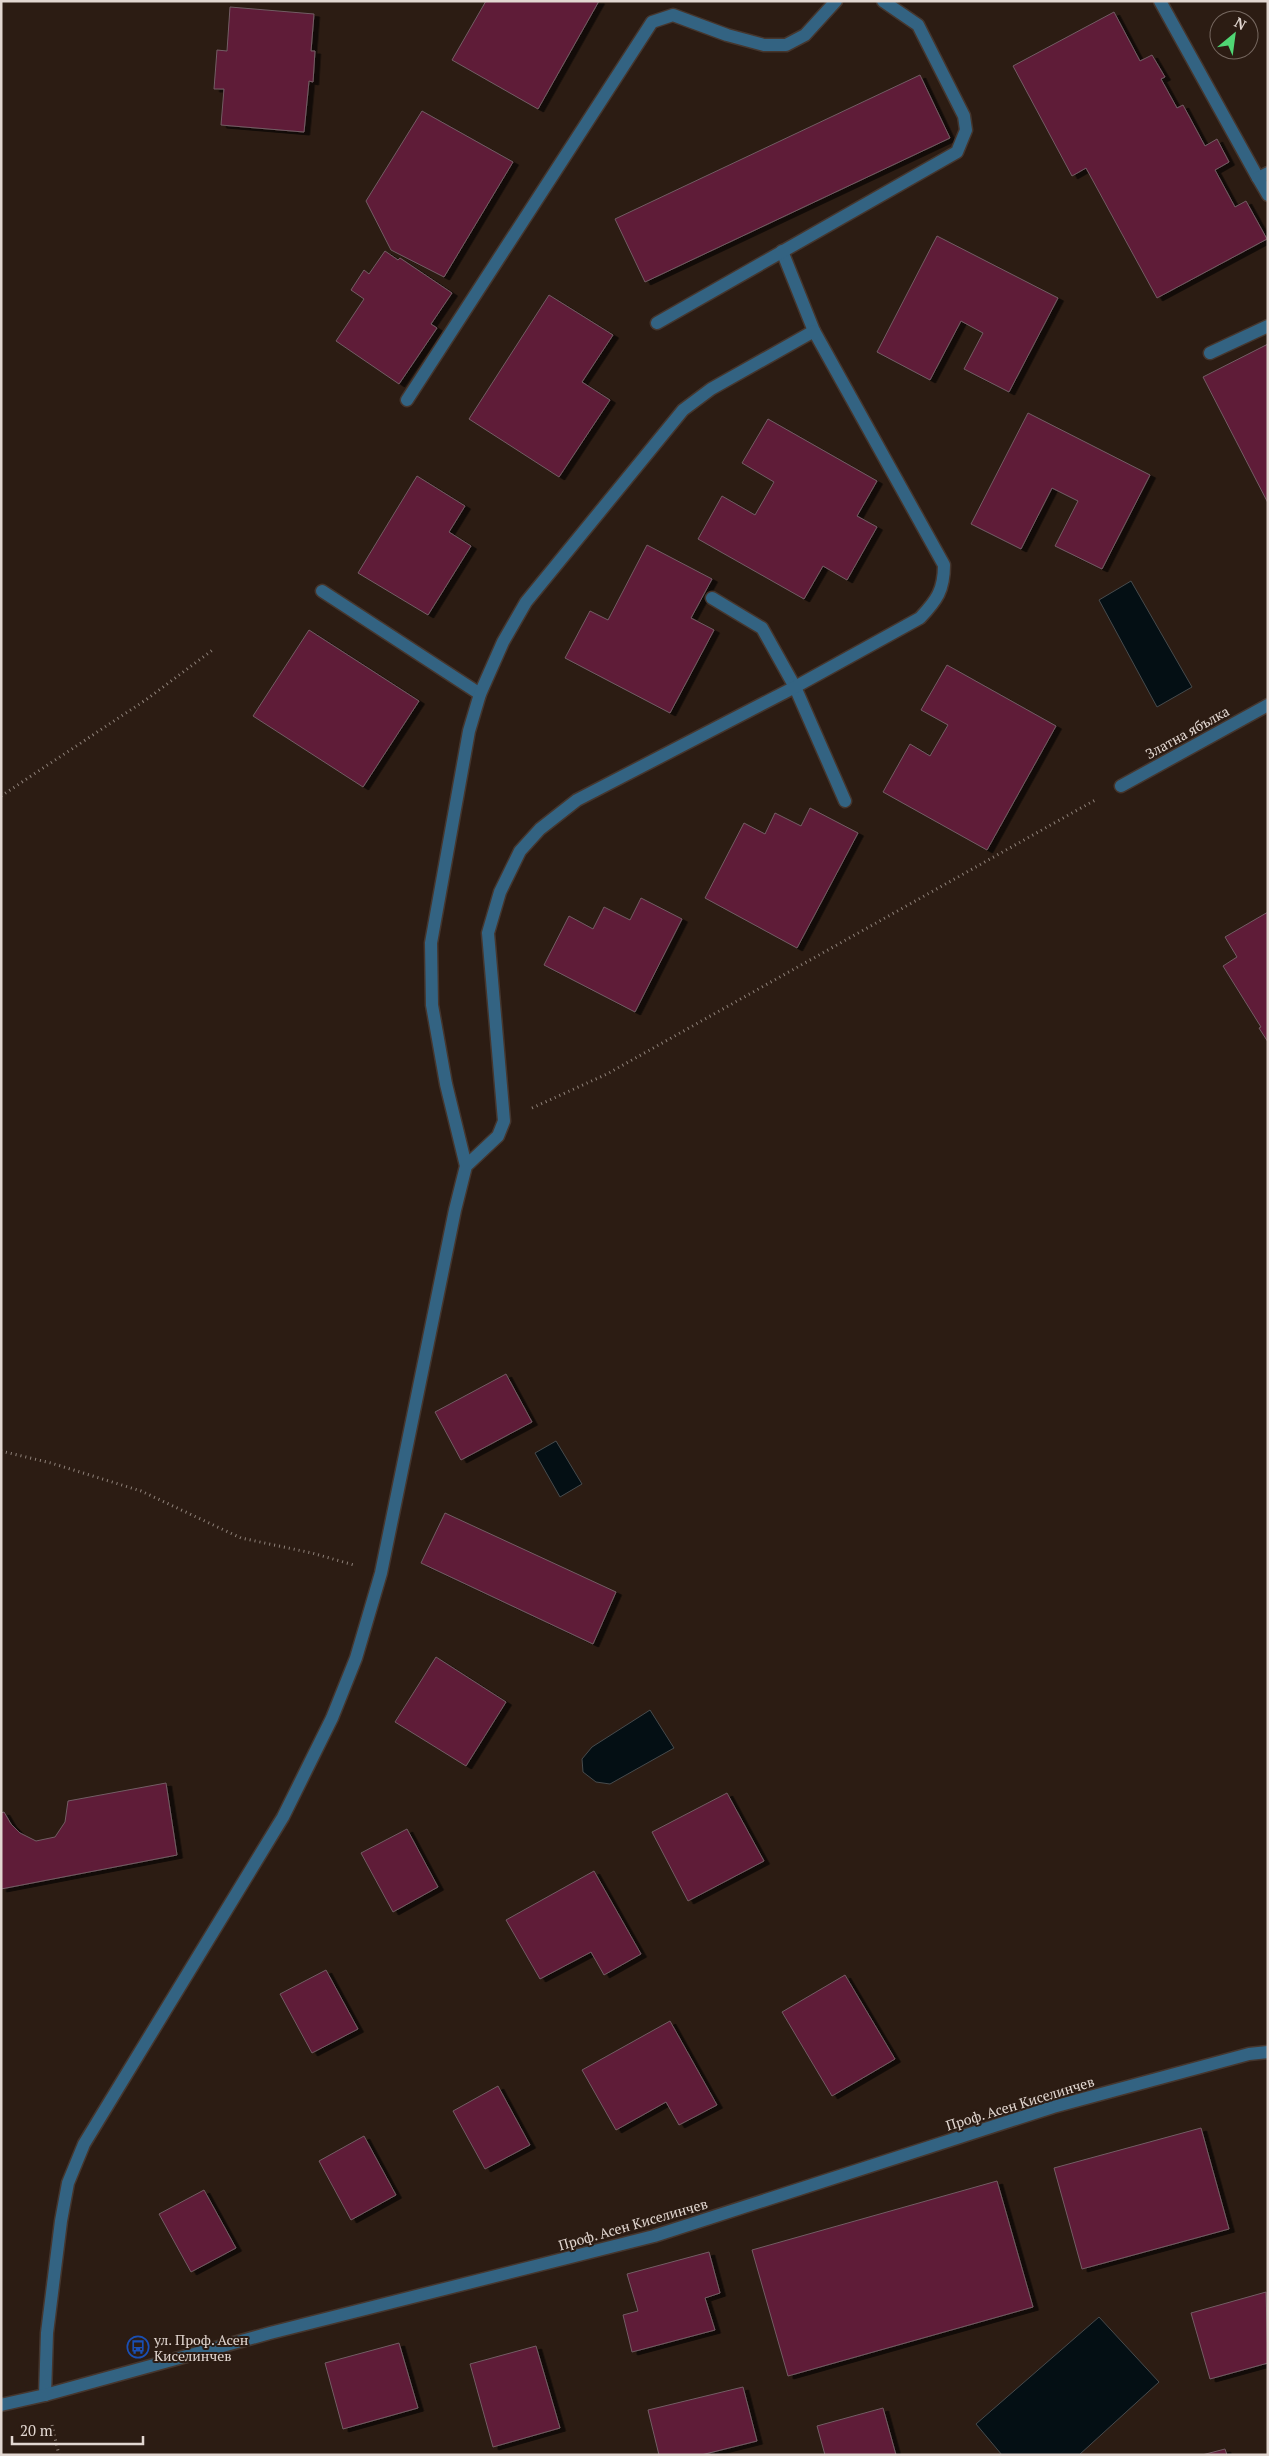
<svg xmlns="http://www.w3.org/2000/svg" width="1269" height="2456" font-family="'PT Serif',serif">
  <defs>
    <filter id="shadow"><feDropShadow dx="5.5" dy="3" stdDeviation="0" flood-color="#0009"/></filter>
  </defs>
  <rect width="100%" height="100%" fill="#2c1c13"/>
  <g fill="#040f14" stroke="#474b4d">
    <polygon points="1131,581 1192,687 1157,707 1099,600"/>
    <polygon points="556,1441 582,1484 560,1497 535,1453"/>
    <polygon points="650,1710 674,1748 610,1784 596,1782 583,1772 582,1759 592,1747"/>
    <polygon points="1099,2317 1159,2382 1079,2455 1002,2455 976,2424"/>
  </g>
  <g fill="#5e1b38" stroke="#735d64" filter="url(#shadow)">
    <polygon points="486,1 599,1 538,109 452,60"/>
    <polygon points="230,7 314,14 311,51 315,51 313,82 309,81 304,132 221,125 224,89 214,89 217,50 227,51"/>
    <polygon points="1114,12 1140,61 1152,55 1165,77 1161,79 1177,108 1183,105 1205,146 1217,139 1229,162 1215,170 1235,207 1246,201 1267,239 1157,298 1086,168 1072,176 1013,66"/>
    <polygon points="920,75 950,138 645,282 615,219"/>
    <polygon points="422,111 513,162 444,277 391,250 366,201"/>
    <polygon points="937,236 1058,298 1009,392 964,369 983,333 961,321 930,380 877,352"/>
    <polygon points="385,251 398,260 400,258 452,293 431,324 437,328 399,384 336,341 364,299 351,290 364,270 369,274"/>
    <polygon points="549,295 613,335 582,382 610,400 559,477 469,419"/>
    <polygon points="1268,344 1268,503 1203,377"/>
    <polygon points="1028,413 1150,475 1102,569 1055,546 1078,501 1052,488 1021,549 971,524"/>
    <polygon points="768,419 877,481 857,516 877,527 847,580 823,566 804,599 698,539 722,496 755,515 774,482 742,463"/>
    <polygon points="417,476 465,506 449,532 471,546 428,615 358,573"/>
    <polygon points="647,545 712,579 691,618 714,630 670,713 565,658 590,611 608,620"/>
    <polygon points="309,630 419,701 363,787 253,716"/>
    <polygon points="947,665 1056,726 987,850 883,792 910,744 930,756 948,725 921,710"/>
    <polygon points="810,808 858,833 797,948 705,898 744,823 765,834 775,813 801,826"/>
    <polygon points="641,898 682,919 635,1012 544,965 569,916 593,929 604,907 630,920"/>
    <polygon points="1268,912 1268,1042 1259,1028 1261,1027 1223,966 1237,957 1225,937"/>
    <polygon points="506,1374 532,1422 461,1460 435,1412"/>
    <polygon points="445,1513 616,1592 593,1644 421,1563"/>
    <polygon points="436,1657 506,1702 466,1766 395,1722"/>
    <polygon points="166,1783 177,1855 1,1889 1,1813 4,1812 11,1824 20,1833 36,1841 55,1837 65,1822 68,1801"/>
    <polygon points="727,1793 764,1861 688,1901 652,1832"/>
    <polygon points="407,1829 438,1887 393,1912 361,1853"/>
    <polygon points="594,1871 641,1954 604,1975 591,1952 540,1979 506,1920"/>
    <polygon points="326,1970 358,2029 312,2053 280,1994"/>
    <polygon points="845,1975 895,2059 832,2096 782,2012"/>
    <polygon points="670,2021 717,2105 679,2125 666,2102 616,2130 582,2070"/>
    <polygon points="498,2086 530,2145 485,2169 453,2111"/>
    <polygon points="1201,2128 1229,2229 1082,2269 1054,2168"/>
    <polygon points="364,2136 396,2195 351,2220 319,2161"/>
    <polygon points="997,2181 1033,2307 788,2376 752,2250"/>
    <polygon points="204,2190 236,2248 191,2272 159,2214"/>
    <polygon points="709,2252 720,2293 705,2298 715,2330 632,2352 623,2315 638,2311 627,2274"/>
    <polygon points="1266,2292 1268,2363 1210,2379 1191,2313"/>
    <polygon points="399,2343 418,2408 343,2429 325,2363"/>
    <polygon points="536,2346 560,2428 493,2447 470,2364"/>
    <polygon points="743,2387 757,2441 701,2455 659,2455 648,2410"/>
    <polygon points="883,2408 896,2455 825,2455 817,2426"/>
    <polygon points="1225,2449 1227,2455 1202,2455"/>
  </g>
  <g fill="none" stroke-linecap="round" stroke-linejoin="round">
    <g stroke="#45362e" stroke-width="15">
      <g id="lane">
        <polyline points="1160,1 1258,178"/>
        <polyline points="1268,173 1258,178 1268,195"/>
        <polyline points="1210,353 1268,326"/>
        <polyline points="322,591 480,694"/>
        <polyline points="712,598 762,628 795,687 845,801"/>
      </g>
    </g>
    <g stroke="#45362e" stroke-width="15">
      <g id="street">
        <polyline points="782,251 814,331"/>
        <polyline points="657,323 957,152 966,130 964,116 918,25 883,1"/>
        <polyline points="407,400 652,22 673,15 727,35 764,45 786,45 805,35 836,1"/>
        <polyline points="1121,786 1268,705"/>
        <path d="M45,2395L47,2333L61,2221L68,2183L84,2144L283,1817L332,1718L356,1658L381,1573L455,1210L466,1166L446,1084L432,1005L431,943L469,731L480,694L503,642L526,602L683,410L711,389L814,331L944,565C944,590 937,600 920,618L795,687L577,800L540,829L520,851L500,892L488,933L504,1121L498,1136L466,1166"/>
        <polyline points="1,2405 45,2395 270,2333 654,2236 1053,2107 1249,2054 1268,2052"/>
      </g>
    </g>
    <g stroke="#90837b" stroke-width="3" stroke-dasharray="1 4" stroke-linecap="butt">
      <polyline points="1,796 147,699 214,649"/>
      <polyline points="532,1108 607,1074 1097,799"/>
      <polyline points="1,1451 51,1463 141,1491 241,1538 312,1553 354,1565"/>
      <polyline points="52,2425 59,2455"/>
    </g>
    <use href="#lane" stroke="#336382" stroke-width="12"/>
    <use href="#street" stroke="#336382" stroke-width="12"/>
  </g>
  <defs>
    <g id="bus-ring" transform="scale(1.125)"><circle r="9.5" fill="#2c1c13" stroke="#1a4fb4" stroke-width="1.5"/><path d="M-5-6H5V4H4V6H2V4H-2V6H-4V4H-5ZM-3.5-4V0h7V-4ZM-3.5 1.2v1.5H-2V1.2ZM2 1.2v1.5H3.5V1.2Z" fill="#1a4fb4"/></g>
  </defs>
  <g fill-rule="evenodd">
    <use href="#bus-ring" x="138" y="2347"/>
  </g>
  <g text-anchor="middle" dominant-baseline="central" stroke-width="4" stroke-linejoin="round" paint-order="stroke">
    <g font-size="14" fill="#e2d7d1" stroke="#2c1c13">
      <text transform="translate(1187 732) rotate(-29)">Златна ябълка</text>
      <text transform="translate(1020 2103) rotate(-17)">Проф. Асен Киселинчев</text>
      <text transform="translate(633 2224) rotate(-16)">Проф. Асен Киселинчев</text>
    </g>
    <g font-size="14" fill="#e2d7d1" stroke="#2c1c13" text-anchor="start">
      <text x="154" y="2339">ул. Проф. Асен<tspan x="154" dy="16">Киселинчев</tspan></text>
    </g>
  </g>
  <rect width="1269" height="2456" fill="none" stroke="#e2d7d1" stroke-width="5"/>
  <g transform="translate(1234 35) rotate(29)"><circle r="24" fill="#2c1c13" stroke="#75675f"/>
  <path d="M0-4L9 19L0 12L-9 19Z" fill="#50d674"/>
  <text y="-8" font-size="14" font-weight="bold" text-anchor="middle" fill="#e2d7d1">N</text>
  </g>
  <path d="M12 2436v8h131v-8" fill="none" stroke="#e2d7d1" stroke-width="2.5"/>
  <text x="20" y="2436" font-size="15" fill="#e2d7d1" stroke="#2c1c13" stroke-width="4" paint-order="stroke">20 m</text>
</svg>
